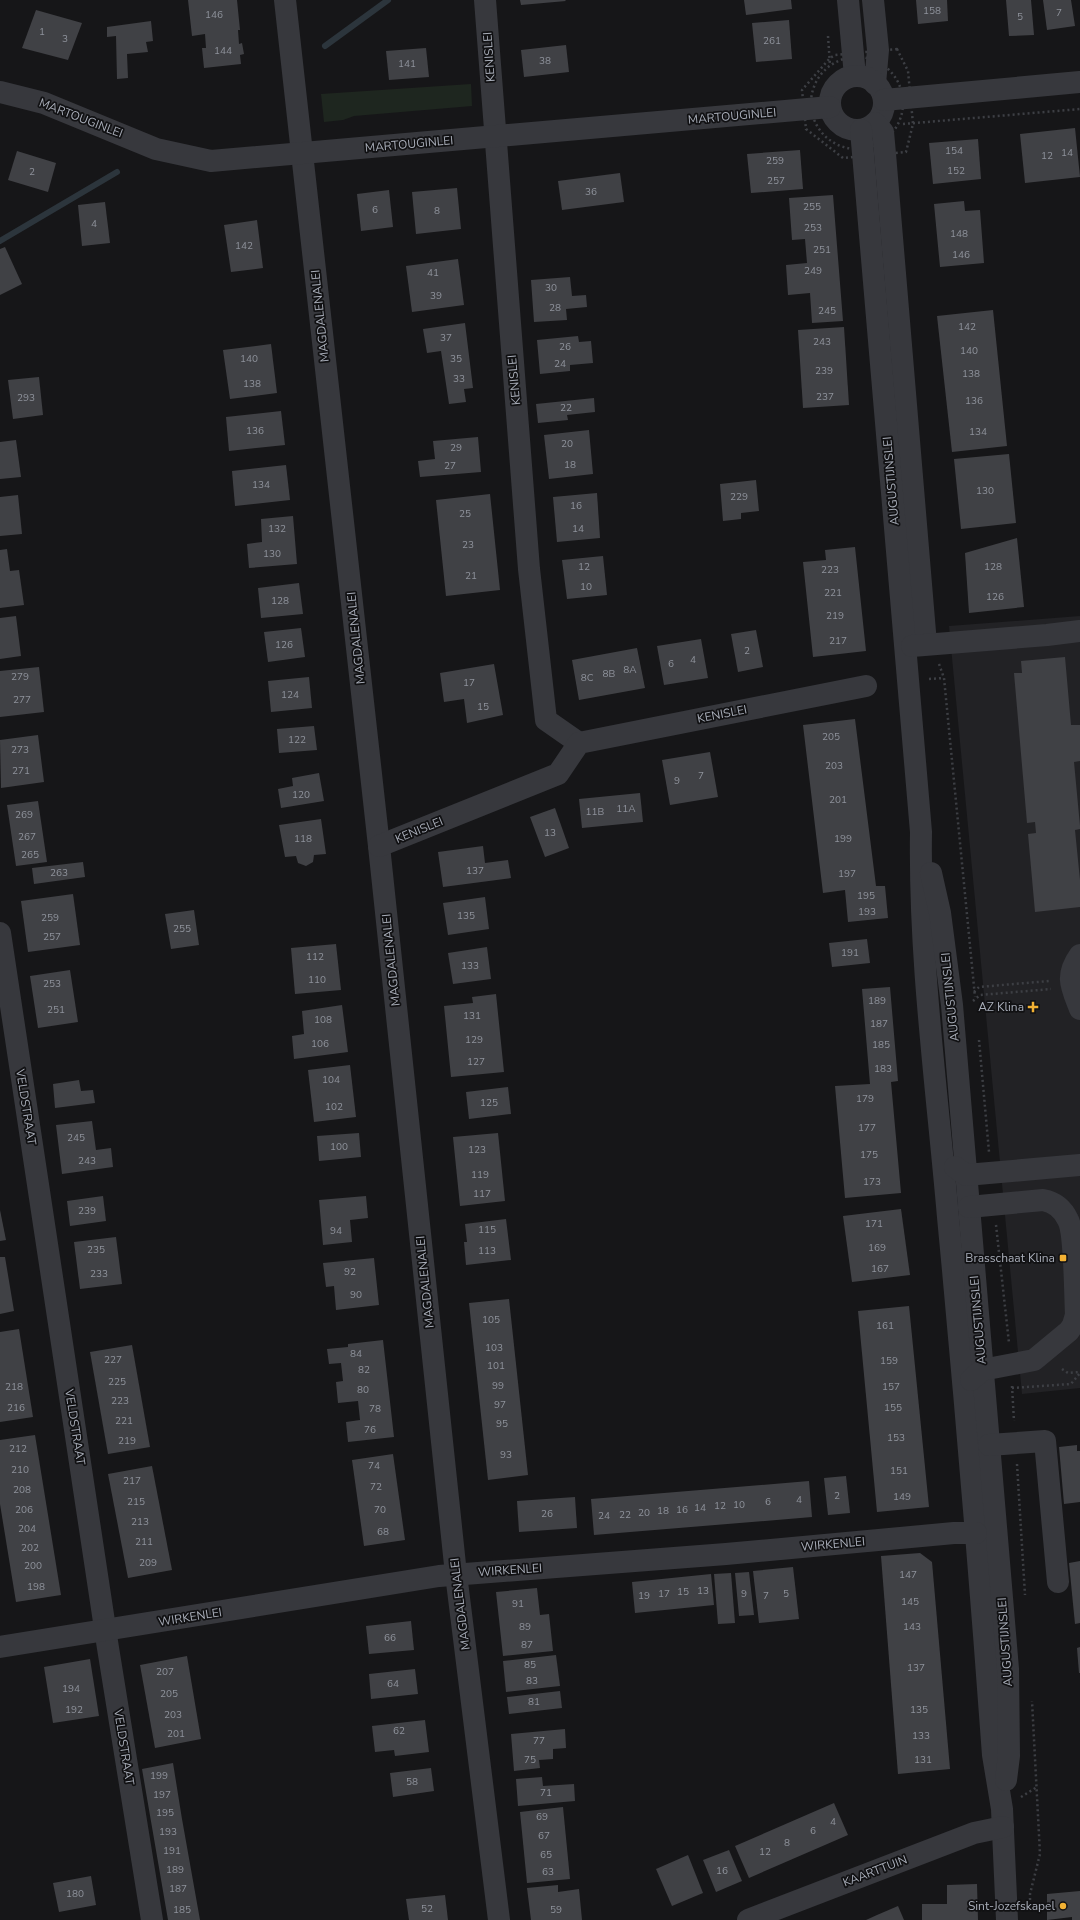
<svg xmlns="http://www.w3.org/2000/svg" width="1080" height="1920" font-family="'Nunito Sans',sans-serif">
  <rect width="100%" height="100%" fill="#161618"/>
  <polygon fill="#222225" points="1080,616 1080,1388 1022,1394 949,626"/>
  <polygon fill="#1e261f" points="471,84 472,106 354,116 343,120 324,122 321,94"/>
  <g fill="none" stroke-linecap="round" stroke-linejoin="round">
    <g stroke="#2c353c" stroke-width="6">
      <polyline points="325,46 388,0"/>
      <polyline points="0,241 117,172"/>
    </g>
  </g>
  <g fill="#404145">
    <polygon points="188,0 237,0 240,30 238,30 239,44 242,43 244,54 240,55 241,64 204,68 202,48 206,48 205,34 192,36"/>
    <polygon points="520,0 565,0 566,1 521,5"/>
    <polygon points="744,0 791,0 792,9 746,15"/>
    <polygon points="916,0 947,0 948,21 918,24"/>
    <polygon points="1006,0 1031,0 1034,35 1009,36"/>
    <polygon points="1043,0 1071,0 1075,26 1047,30"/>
    <polygon points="36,10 82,23 68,60 22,48"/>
    <polygon points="789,20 792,59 756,62 752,23"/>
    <polygon points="151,21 153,41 146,42 148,52 127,54 128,78 117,79 116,36 107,37 107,27"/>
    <polygon points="566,45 569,72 524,77 521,50"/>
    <polygon points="426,48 429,77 389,80 386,51"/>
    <polygon points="1075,128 1080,177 1025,183 1020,134"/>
    <polygon points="978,139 981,179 933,184 929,143"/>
    <polygon points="800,150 803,189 751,193 747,154"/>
    <polygon points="17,151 56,163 48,192 8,180"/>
    <polygon points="620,173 624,202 562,210 558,181"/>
    <polygon points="457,188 461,229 416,234 412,192"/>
    <polygon points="389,190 393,227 361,231 357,194"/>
    <polygon points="833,195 843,321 812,323 810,293 788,295 786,265 807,263 805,239 792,240 789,198"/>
    <polygon points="964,201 965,211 980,210 984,263 940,267 934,204"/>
    <polygon points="105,202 110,243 82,246 78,205"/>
    <polygon points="257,220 263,268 231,272 224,225"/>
    <polygon points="5,247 22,284 0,295 0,249"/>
    <polygon points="458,259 464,305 412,312 406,266"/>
    <polygon points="570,277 572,296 586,295 587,307 566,309 567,320 534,322 531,280"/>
    <polygon points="993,310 1007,446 952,452 937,316"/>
    <polygon points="465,323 473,388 464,389 466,402 449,404 441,351 427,353 423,329"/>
    <polygon points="844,327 849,405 803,408 798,330"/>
    <polygon points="578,336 579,342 591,341 593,363 570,365 570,371 540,374 537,340"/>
    <polygon points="271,344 277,393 230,399 223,350"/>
    <polygon points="39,377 43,415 13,419 8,380"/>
    <polygon points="594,398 595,412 567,415 568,420 538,423 536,404"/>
    <polygon points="281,411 285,445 229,451 226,417"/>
    <polygon points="589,430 593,474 549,479 544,435"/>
    <polygon points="478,437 481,472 420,477 418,461 435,459 433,441"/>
    <polygon points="16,440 21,477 0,479 0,442"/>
    <polygon points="1009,454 1016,523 961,529 954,459"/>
    <polygon points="286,465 290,500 235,506 232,471"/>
    <polygon points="756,480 759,511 741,513 741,519 723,521 720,484"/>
    <polygon points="597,493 600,538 557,542 553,497"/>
    <polygon points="490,494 500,590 446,596 436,500"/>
    <polygon points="18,495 22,534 0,536 0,497"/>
    <polygon points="293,516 297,564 249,568 247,544 262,542 261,519"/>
    <polygon points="1017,538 1024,607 969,613 965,553"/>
    <polygon points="855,547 866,651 813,657 803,562 826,560 825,550"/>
    <polygon points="7,549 10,571 19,570 24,605 0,608 0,550"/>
    <polygon points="603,556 607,595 567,599 562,560"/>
    <polygon points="299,583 303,614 261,618 258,588"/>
    <polygon points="16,616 21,656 0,659 0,618"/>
    <polygon points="301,628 305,657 268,662 264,632"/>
    <polygon points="756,630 763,667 738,672 731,634"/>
    <polygon points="701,639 708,678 664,685 657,646"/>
    <polygon points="637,648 645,688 579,700 572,660"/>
    <polygon points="1065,657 1071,725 1080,725 1080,761 1074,762 1080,826 1080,829 1075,830 1080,880 1080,907 1035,912 1028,834 1036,833 1035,822 1027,823 1014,673 1022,673 1021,661"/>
    <polygon points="494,664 503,715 467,723 464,699 444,702 440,673"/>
    <polygon points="39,667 44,712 0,717 0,671"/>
    <polygon points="309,677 312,708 271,712 268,681"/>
    <polygon points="855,719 876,886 885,886 888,918 848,922 845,890 823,893 803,725"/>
    <polygon points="314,726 317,750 279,753 277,729"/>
    <polygon points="38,735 44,782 1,788 0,740"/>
    <polygon points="710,752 718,797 670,805 662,760"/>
    <polygon points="319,773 324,801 281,808 278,789 293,786 292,778"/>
    <polygon points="640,793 643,822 582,828 579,799"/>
    <polygon points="38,801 47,862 16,866 7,805"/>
    <polygon points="555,808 569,848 545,857 530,817"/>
    <polygon points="321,819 326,854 314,855 313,862 306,866 298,863 296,856 285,857 279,825"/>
    <polygon points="483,846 485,863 508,860 511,878 443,887 438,852"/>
    <polygon points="83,862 85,877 34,884 32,868"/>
    <polygon points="73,894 80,945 28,952 21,901"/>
    <polygon points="485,897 489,929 448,935 443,903"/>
    <polygon points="194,910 199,945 171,949 165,914"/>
    <polygon points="867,939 870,963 832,967 829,943"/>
    <polygon points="336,944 341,990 295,994 291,948"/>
    <polygon points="487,947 491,979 453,984 448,953"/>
    <polygon points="70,970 78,1022 38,1028 30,976"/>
    <polygon points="890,987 898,1081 891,1082 901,1193 845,1198 835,1086 870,1084 862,989"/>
    <polygon points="496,994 504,1072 451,1077 444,1006 473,1003 472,997"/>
    <polygon points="342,1005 348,1052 294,1059 292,1036 304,1034 302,1011"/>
    <polygon points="350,1065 356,1117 314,1122 308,1070"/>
    <polygon points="79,1080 81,1091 93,1090 95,1103 55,1108 53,1084"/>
    <polygon points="508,1087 511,1114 469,1119 466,1092"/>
    <polygon points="92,1121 96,1150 111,1148 113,1167 62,1174 56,1125"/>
    <polygon points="359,1133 361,1157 319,1161 317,1136"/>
    <polygon points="498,1133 505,1201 460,1206 453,1137"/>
    <polygon points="103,1196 106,1221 70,1226 67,1201"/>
    <polygon points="366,1196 368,1218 350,1220 352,1242 323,1245 319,1200"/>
    <polygon points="901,1209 910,1275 852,1282 843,1216"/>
    <polygon points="0,1210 6,1240 0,1241"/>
    <polygon points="506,1219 511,1260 466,1265 464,1242 467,1242 465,1224"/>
    <polygon points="116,1237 122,1284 80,1289 74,1242"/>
    <polygon points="0,1257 5,1257 14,1311 0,1314"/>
    <polygon points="374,1258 379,1305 336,1310 334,1286 326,1287 323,1263"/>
    <polygon points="509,1299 528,1475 488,1480 469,1303"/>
    <polygon points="909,1306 929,1507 877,1512 858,1311"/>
    <polygon points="19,1329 33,1417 0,1422 0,1332"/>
    <polygon points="383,1340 394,1437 348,1442 346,1422 360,1420 358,1401 338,1403 336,1382 343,1381 341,1363 329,1364 327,1349 348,1347 348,1344"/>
    <polygon points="132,1345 150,1447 108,1454 90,1352"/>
    <polygon points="35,1435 61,1595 16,1602 0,1504 0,1440"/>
    <polygon points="1077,1445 1077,1451 1080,1451 1080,1502 1064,1504 1059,1447"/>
    <polygon points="393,1454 405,1540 364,1546 352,1460"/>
    <polygon points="152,1466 172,1570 128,1578 108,1474"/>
    <polygon points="846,1476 850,1513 828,1515 824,1478"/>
    <polygon points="809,1481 812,1517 594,1535 591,1499"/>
    <polygon points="575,1497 577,1528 519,1532 517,1501"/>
    <polygon points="920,1553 932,1562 950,1769 898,1774 881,1556"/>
    <polygon points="1080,1561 1080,1623 1075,1624 1069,1563"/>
    <polygon points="793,1567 799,1619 759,1623 753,1571"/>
    <polygon points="749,1572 754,1615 739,1616 735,1573"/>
    <polygon points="731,1573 735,1623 718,1624 714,1574"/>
    <polygon points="711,1574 714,1605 635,1613 632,1582"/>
    <polygon points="537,1588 540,1615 549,1614 553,1651 503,1656 496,1592"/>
    <polygon points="411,1621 414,1650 369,1654 366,1626"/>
    <polygon points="1080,1647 1080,1673 1079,1673 1077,1648"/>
    <polygon points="556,1655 560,1686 506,1692 503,1661"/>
    <polygon points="187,1656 201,1739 155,1748 140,1665"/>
    <polygon points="90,1659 99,1716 53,1723 44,1667"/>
    <polygon points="415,1669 418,1694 371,1699 369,1674"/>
    <polygon points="560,1691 562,1708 509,1714 507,1697"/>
    <polygon points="425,1720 429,1752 395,1756 394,1750 375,1752 372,1726"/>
    <polygon points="565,1729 566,1748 553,1749 553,1759 539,1760 540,1768 514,1771 511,1734"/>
    <polygon points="173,1763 182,1819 200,1920 168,1920 142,1769"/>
    <polygon points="431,1768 434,1791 393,1797 390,1773"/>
    <polygon points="542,1777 543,1786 574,1784 575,1801 518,1806 516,1779"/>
    <polygon points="834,1803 848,1835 749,1878 735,1846"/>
    <polygon points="563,1807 570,1879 527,1883 520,1812"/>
    <polygon points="729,1850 742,1881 716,1892 703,1860"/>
    <polygon points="688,1855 703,1893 672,1906 656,1869"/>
    <polygon points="91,1876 96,1905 59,1912 53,1883"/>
    <polygon points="977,1884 978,1920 922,1920 922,1904 947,1904 947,1885"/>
    <polygon points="558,1885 558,1892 579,1889 582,1920 531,1920 527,1888"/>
    <polygon points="1080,1891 1080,1920 1072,1920 1072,1917 1047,1920 1047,1894"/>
    <polygon points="445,1895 448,1920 409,1920 406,1899"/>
    <polygon points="898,1906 904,1920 866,1920 877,1915"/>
  </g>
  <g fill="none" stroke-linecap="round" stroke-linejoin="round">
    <g stroke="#3d3f44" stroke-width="2.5" stroke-dasharray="2 3" stroke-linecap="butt">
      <polyline points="828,36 830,65"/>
      <polygon points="897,49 908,71 913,124 906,152 843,158 806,129 802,90 830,58 835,55"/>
      <circle cx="857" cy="103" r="46"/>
      <polyline points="903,124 1080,109"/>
      <polyline points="939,664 944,678 975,997"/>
      <polyline points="929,679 944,678"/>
      <polyline points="974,992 979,987 1049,981"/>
      <polyline points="973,1001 980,995 1051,989"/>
      <polyline points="979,1040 989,1152"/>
      <polyline points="996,1225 1009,1343"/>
      <polyline points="1062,1369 1068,1373 1080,1372"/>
      <polyline points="1012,1386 1014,1421"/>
      <polyline points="1012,1388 1071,1384 1080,1373"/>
      <polyline points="1017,1464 1025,1595"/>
      <polyline points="1021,1797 1037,1787"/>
      <polyline points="1030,1905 1030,1894 1040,1854 1032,1701"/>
    </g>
    <g stroke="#37383d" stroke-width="22">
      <polyline points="285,0 379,846 456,1574 499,1920"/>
      <polyline points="485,0 529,569 546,720 579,743"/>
      <polyline points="848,0 855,76"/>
      <polyline points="873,0 878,50 875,84"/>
      <circle cx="857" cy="103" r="27"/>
      <polyline points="0,92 44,103 156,149 211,161 830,107"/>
      <polyline points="884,100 1080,82"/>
      <polyline points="875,123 883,132 885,154 926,644"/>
      <path d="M861,130L921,832C919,960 937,1089 948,1217C965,1396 980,1575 993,1755L1002,1809L1007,1920"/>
      <polyline points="912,646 1047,635 1080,631"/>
      <polyline points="379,846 558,774 579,743 866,686"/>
      <polyline points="931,873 940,913 952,1005 1008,1669 1009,1756 1006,1780"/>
      <polyline points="0,933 108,1648 152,1920"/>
      <path d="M1080,955C1065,976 1071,986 1080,1009"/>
      <polyline points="955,1167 966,1175 1080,1165"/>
      <path d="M969,1207L1043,1200C1054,1202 1063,1209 1068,1220C1075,1232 1075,1297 1076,1315L1073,1325L1069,1331L1034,1360L982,1370L971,1380"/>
      <polyline points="989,1445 1045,1441 1058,1582"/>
      <polyline points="0,1647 439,1576 726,1554 954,1533 976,1533"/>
      <polyline points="748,1920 974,1833 1003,1827"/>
    </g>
  </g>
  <g fill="#f2b134" stroke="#111113" stroke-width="1.5">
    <path d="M1031 1001h4v4h4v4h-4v4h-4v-4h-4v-4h4z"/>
    <rect x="1059" y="1254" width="8" height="8" rx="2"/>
    <circle cx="1063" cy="1906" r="4"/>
  </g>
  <g text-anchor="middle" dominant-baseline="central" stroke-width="3.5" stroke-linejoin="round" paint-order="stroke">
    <g font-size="10" fill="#8e929b">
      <text x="932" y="11">158</text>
      <text x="1059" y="13">7</text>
      <text x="214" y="15">146</text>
      <text x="1020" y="17">5</text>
      <text x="42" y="32">1</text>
      <text x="65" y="39">3</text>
      <text x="772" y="41">261</text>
      <text x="223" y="51">144</text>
      <text x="545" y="61">38</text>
      <text x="407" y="64">141</text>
      <text x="954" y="151">154</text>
      <text x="1067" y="153">14</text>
      <text x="1047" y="156">12</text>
      <text x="775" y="161">259</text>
      <text x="956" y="171">152</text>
      <text x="32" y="172">2</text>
      <text x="776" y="181">257</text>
      <text x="591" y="192">36</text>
      <text x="812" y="207">255</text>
      <text x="375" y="210">6</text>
      <text x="437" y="211">8</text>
      <text x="94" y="224">4</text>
      <text x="813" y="228">253</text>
      <text x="959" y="234">148</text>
      <text x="244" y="246">142</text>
      <text x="822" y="250">251</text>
      <text x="961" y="255">146</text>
      <text x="813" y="271">249</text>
      <text x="433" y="273">41</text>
      <text x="551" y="288">30</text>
      <text x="436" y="296">39</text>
      <text x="555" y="308">28</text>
      <text x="827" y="311">245</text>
      <text x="967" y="327">142</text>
      <text x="446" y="338">37</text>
      <text x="822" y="342">243</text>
      <text x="565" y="347">26</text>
      <text x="969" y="351">140</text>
      <text x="249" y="359">140</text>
      <text x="456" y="359">35</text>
      <text x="560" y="364">24</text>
      <text x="824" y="371">239</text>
      <text x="971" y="374">138</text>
      <text x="459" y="379">33</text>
      <text x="252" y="384">138</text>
      <text x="825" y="397">237</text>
      <text x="26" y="398">293</text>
      <text x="974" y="401">136</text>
      <text x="566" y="408">22</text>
      <text x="255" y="431">136</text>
      <text x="978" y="432">134</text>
      <text x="567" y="444">20</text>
      <text x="456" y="448">29</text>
      <text x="570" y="465">18</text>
      <text x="450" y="466">27</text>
      <text x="261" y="485">134</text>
      <text x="985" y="491">130</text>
      <text x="739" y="497">229</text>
      <text x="576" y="506">16</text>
      <text x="465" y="514">25</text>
      <text x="277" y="529">132</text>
      <text x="578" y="529">14</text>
      <text x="468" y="545">23</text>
      <text x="272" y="554">130</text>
      <text x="584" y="567">12</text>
      <text x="993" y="567">128</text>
      <text x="830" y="570">223</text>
      <text x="471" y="576">21</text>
      <text x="586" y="587">10</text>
      <text x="833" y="593">221</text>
      <text x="995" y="597">126</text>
      <text x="280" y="601">128</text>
      <text x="835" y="616">219</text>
      <text x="838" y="641">217</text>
      <text x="284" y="645">126</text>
      <text x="747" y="651">2</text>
      <text x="693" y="660">4</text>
      <text x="671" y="664">6</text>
      <text x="630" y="670">8A</text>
      <text x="609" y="674">8B</text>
      <text x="20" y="677">279</text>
      <text x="587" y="678">8C</text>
      <text x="469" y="683">17</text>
      <text x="290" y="695">124</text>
      <text x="22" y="700">277</text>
      <text x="483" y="707">15</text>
      <text x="831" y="737">205</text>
      <text x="297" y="740">122</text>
      <text x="20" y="750">273</text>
      <text x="834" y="766">203</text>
      <text x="21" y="771">271</text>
      <text x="701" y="776">7</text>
      <text x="677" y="781">9</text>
      <text x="301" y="795">120</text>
      <text x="838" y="800">201</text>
      <text x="626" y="809">11A</text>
      <text x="595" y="812">11B</text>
      <text x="24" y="815">269</text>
      <text x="550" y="833">13</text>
      <text x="27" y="837">267</text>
      <text x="303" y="839">118</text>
      <text x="843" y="839">199</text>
      <text x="30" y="855">265</text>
      <text x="475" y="871">137</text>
      <text x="59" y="873">263</text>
      <text x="847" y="874">197</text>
      <text x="866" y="896">195</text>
      <text x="867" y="912">193</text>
      <text x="466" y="916">135</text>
      <text x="50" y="918">259</text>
      <text x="182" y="929">255</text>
      <text x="52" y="937">257</text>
      <text x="850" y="953">191</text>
      <text x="315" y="957">112</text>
      <text x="470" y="966">133</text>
      <text x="317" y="980">110</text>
      <text x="52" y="984">253</text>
      <text x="877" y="1001">189</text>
      <text x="56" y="1010">251</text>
      <text x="472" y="1016">131</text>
      <text x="323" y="1020">108</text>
      <text x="879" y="1024">187</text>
      <text x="474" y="1040">129</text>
      <text x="320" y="1044">106</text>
      <text x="881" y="1045">185</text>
      <text x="476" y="1062">127</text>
      <text x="883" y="1069">183</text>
      <text x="331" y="1080">104</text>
      <text x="865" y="1099">179</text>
      <text x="489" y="1103">125</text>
      <text x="334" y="1107">102</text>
      <text x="867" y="1128">177</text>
      <text x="76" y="1138">245</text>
      <text x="339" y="1147">100</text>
      <text x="477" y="1150">123</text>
      <text x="869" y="1155">175</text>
      <text x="87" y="1161">243</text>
      <text x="480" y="1175">119</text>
      <text x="872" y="1182">173</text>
      <text x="482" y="1194">117</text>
      <text x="87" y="1211">239</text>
      <text x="874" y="1224">171</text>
      <text x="487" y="1230">115</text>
      <text x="336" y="1231">94</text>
      <text x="877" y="1248">169</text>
      <text x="96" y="1250">235</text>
      <text x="487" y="1251">113</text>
      <text x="880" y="1269">167</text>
      <text x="350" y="1272">92</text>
      <text x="99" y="1274">233</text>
      <text x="356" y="1295">90</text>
      <text x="491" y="1320">105</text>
      <text x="885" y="1326">161</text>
      <text x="494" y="1348">103</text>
      <text x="356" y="1354">84</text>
      <text x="113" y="1360">227</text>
      <text x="889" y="1361">159</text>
      <text x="496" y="1366">101</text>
      <text x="364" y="1370">82</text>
      <text x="117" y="1382">225</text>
      <text x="498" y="1386">99</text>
      <text x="14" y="1387">218</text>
      <text x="891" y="1387">157</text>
      <text x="363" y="1390">80</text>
      <text x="120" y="1401">223</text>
      <text x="500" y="1405">97</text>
      <text x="16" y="1408">216</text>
      <text x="893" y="1408">155</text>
      <text x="375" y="1409">78</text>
      <text x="124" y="1421">221</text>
      <text x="502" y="1424">95</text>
      <text x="370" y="1430">76</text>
      <text x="896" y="1438">153</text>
      <text x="127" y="1441">219</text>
      <text x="18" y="1449">212</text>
      <text x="506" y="1455">93</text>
      <text x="374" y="1466">74</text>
      <text x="20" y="1470">210</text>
      <text x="899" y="1471">151</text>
      <text x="132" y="1481">217</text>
      <text x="376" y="1487">72</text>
      <text x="22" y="1490">208</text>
      <text x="837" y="1496">2</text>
      <text x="902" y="1497">149</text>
      <text x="799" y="1500">4</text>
      <text x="136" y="1502">215</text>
      <text x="768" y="1502">6</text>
      <text x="739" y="1505">10</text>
      <text x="720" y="1506">12</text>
      <text x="700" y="1508">14</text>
      <text x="24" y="1510">206</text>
      <text x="380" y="1510">70</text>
      <text x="682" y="1510">16</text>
      <text x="663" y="1511">18</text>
      <text x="644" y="1513">20</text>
      <text x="547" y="1514">26</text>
      <text x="625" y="1515">22</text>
      <text x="604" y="1516">24</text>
      <text x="140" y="1522">213</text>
      <text x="27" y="1529">204</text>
      <text x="383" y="1532">68</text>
      <text x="144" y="1542">211</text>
      <text x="30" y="1548">202</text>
      <text x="148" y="1563">209</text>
      <text x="33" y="1566">200</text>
      <text x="908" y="1575">147</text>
      <text x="36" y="1587">198</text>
      <text x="703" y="1591">13</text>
      <text x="683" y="1592">15</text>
      <text x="664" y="1594">17</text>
      <text x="744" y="1594">9</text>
      <text x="786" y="1594">5</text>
      <text x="644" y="1596">19</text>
      <text x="766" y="1596">7</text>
      <text x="910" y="1602">145</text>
      <text x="518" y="1604">91</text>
      <text x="525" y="1627">89</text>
      <text x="912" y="1627">143</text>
      <text x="390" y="1638">66</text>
      <text x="527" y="1645">87</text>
      <text x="530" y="1665">85</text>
      <text x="916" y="1668">137</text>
      <text x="165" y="1672">207</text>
      <text x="532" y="1681">83</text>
      <text x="393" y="1684">64</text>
      <text x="71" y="1689">194</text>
      <text x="169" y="1694">205</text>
      <text x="534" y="1702">81</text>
      <text x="74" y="1710">192</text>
      <text x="919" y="1710">135</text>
      <text x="173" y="1715">203</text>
      <text x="399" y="1731">62</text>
      <text x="176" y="1734">201</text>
      <text x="921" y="1736">133</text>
      <text x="539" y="1741">77</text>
      <text x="530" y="1760">75</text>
      <text x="923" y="1760">131</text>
      <text x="159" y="1776">199</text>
      <text x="412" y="1782">58</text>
      <text x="546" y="1793">71</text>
      <text x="162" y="1795">197</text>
      <text x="165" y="1813">195</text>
      <text x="542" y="1817">69</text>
      <text x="833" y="1822">4</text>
      <text x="813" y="1831">6</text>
      <text x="168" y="1832">193</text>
      <text x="544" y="1836">67</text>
      <text x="787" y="1843">8</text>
      <text x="172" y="1851">191</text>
      <text x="765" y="1852">12</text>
      <text x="546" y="1855">65</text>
      <text x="175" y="1870">189</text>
      <text x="722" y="1871">16</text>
      <text x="548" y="1872">63</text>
      <text x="178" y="1889">187</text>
      <text x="75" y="1894">180</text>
      <text x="427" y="1909">52</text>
      <text x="182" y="1910">185</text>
      <text x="556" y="1910">59</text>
    </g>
    <g font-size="12" fill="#a8adb8" stroke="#111113">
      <text transform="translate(489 57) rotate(-94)">KENISLEI</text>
      <text transform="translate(732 116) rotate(-5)">MARTOUGINLEI</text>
      <text transform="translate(81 118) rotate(21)">MARTOUGINLEI</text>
      <text transform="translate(409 144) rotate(-5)">MARTOUGINLEI</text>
      <text transform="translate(320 316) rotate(-96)">MAGDALENALEI</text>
      <text transform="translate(514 380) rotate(-95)">KENISLEI</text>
      <text transform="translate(891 481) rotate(-95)">AUGUSTIJNSLEI</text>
      <text transform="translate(356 638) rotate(-96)">MAGDALENALEI</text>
      <text transform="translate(722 714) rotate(-11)">KENISLEI</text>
      <text transform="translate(419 830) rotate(-22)">KENISLEI</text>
      <text transform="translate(391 960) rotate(-96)">MAGDALENALEI</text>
      <text transform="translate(950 997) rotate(-96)">AUGUSTIJNSLEI</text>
      <text transform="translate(26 1107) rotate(81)">VELDSTRAAT</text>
      <text transform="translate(425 1282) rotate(-96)">MAGDALENALEI</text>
      <text transform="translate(978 1320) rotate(-95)">AUGUSTIJNSLEI</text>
      <text transform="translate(75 1427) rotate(81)">VELDSTRAAT</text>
      <text transform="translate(833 1544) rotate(-5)">WIRKENLEI</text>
      <text transform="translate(510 1570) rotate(-4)">WIRKENLEI</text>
      <text transform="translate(460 1604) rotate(-97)">MAGDALENALEI</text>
      <text transform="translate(190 1617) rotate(-9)">WIRKENLEI</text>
      <text transform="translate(1005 1642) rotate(-94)">AUGUSTIJNSLEI</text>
      <text transform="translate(124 1747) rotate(81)">VELDSTRAAT</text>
      <text transform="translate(875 1871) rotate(-21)">KAARTTUIN</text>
    </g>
    <g font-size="12" fill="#a8adb8" stroke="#111113" text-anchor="end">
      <text x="1024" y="1007">AZ Klina</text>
      <text x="1055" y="1258">Brasschaat Klina</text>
      <text x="1055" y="1906">Sint-Jozefskapel</text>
    </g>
  </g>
</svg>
